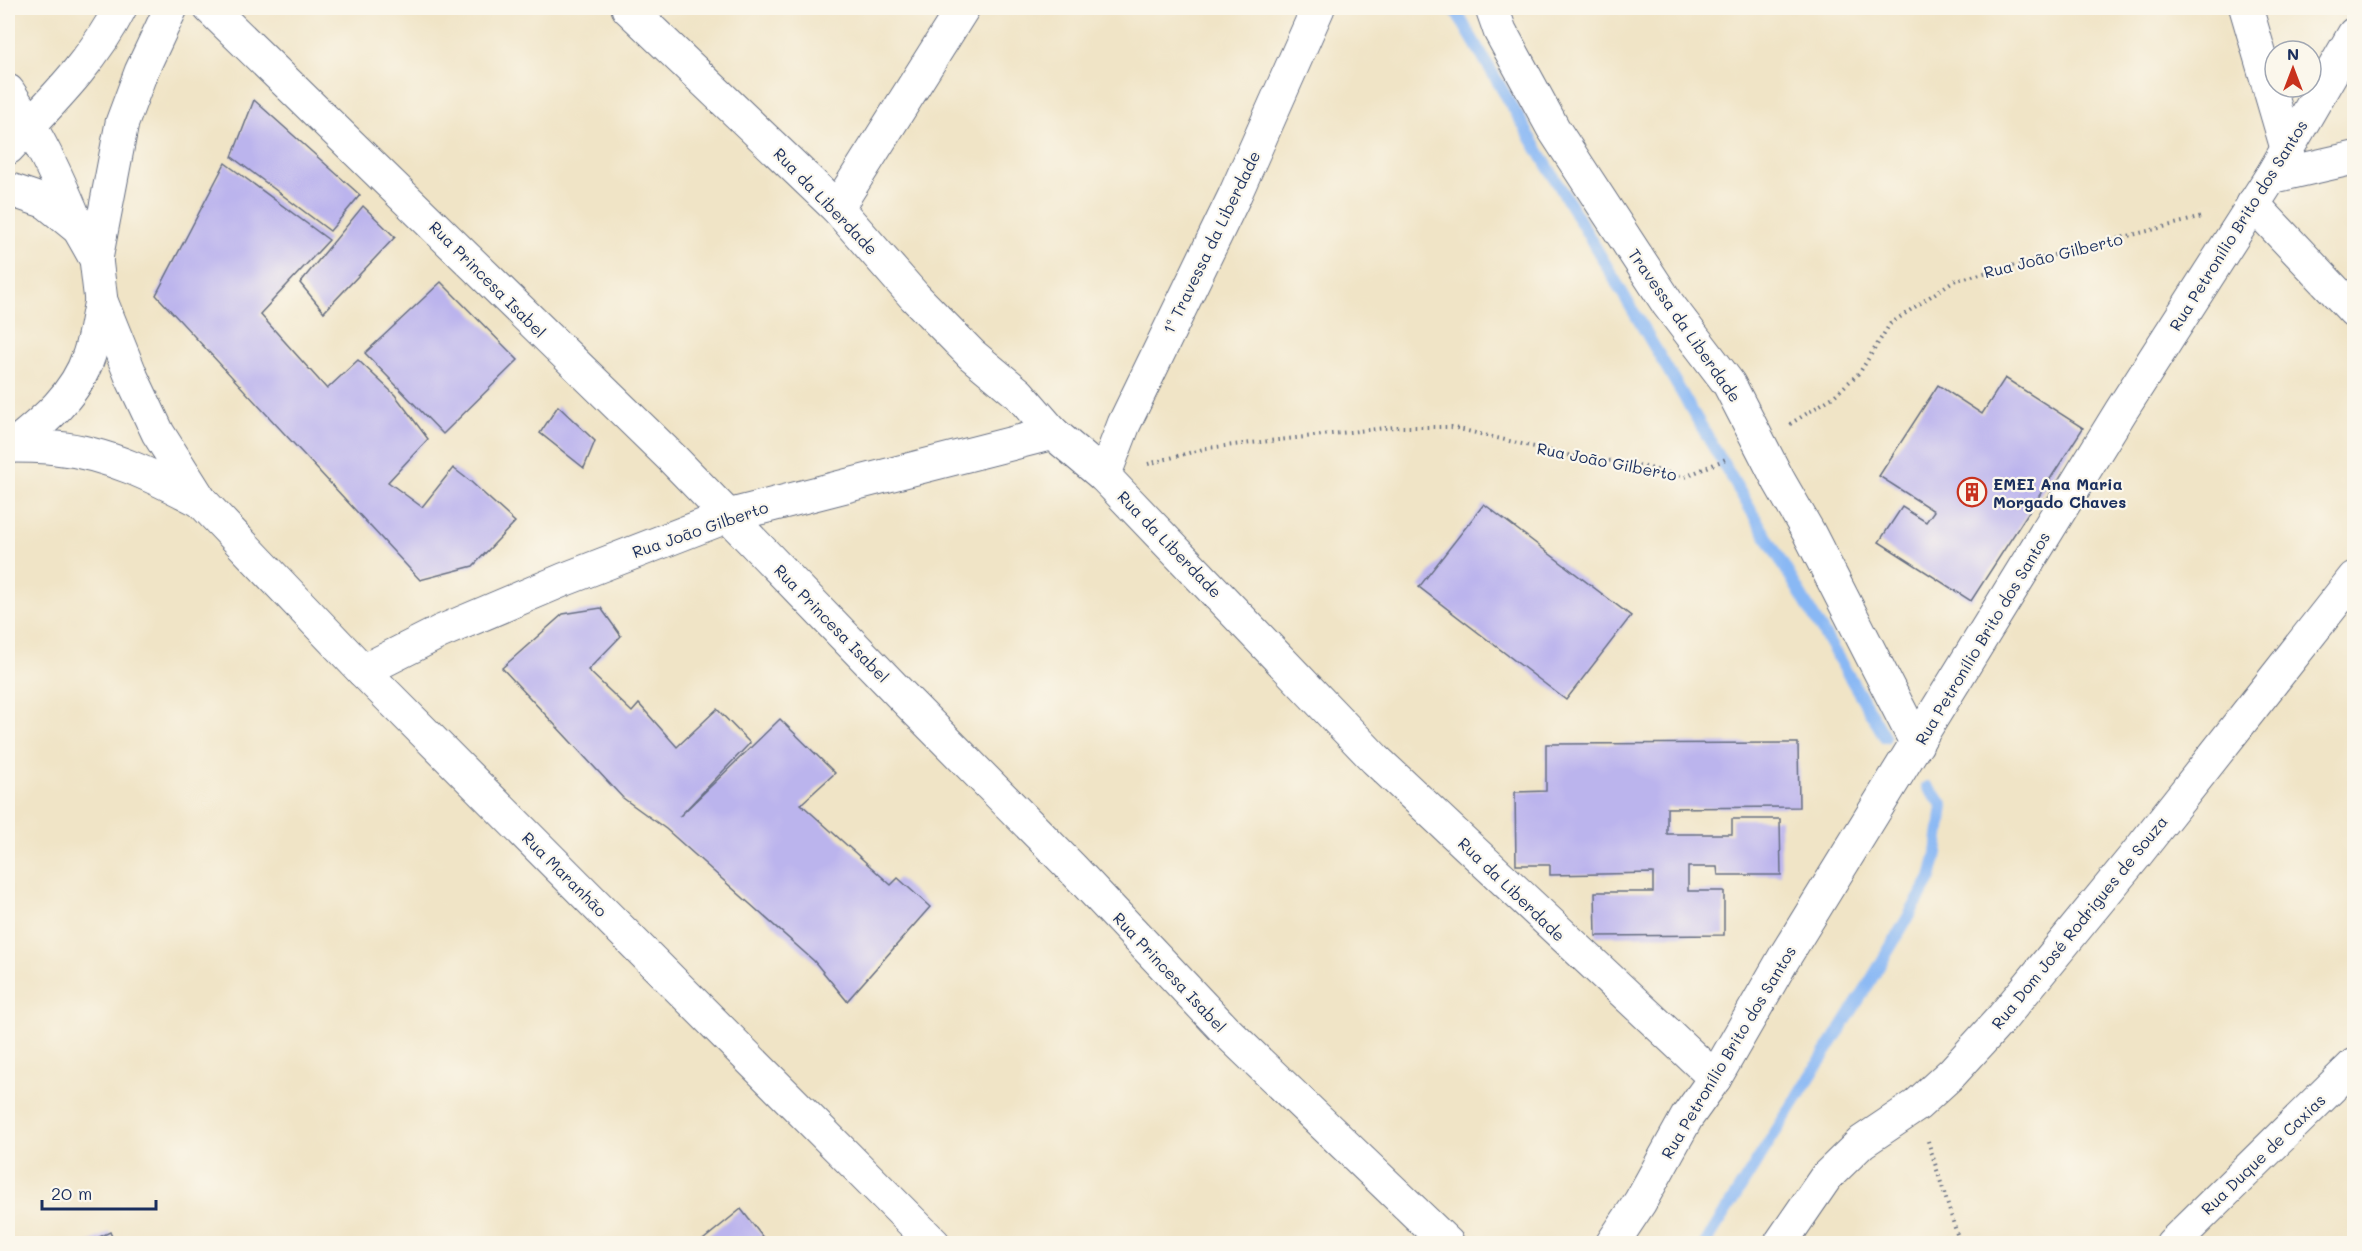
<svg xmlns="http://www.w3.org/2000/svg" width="2362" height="1251" font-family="Mali,sans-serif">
  <rect width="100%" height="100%" fill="#fbf7ec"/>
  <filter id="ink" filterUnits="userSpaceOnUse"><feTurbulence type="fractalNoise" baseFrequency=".0167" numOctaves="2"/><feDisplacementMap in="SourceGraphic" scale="12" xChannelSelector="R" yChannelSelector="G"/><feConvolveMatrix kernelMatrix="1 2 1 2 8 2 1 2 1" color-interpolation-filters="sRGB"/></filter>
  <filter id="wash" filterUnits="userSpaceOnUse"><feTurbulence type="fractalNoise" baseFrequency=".008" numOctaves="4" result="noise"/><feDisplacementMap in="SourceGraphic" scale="24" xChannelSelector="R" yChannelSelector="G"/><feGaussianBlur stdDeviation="1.35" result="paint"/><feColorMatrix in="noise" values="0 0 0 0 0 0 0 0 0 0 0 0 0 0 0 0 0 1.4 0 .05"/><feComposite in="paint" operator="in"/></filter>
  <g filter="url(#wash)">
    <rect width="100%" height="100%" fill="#f0e4c6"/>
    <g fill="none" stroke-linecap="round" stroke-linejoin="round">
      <g stroke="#89b8f4" stroke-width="12">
        <polyline points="1454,8 1885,737"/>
        <polyline points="1705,1244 1868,985 1931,878 1937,853 1943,805 1927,787"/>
      </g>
    </g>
    <g id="blocks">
      <g fill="#bbb4ed">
        <polygon points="254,100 360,195 330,231 232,157"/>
        <polygon points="225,163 329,240 260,314 327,389 358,360 395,395 428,439 388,482 422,507 453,468 470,481 515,522 473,566 420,580 156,295"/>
        <polygon points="363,206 395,237 324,312 300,283"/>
        <polygon points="441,282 518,360 443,434 365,353"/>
        <polygon points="2005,378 2083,428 1971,601 1879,542 1902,507 1926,522 1934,511 1879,476 1938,385 1982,414"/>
        <polygon points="558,406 595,441 584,468 540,433"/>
        <polygon points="1484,504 1631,616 1566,700 1419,587"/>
        <polygon points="601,608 621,636 588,670 632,712 639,704 677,747 717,709 750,743 679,817 780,719 835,773 801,804 891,885 898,878 930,907 847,1001 814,961 666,829 623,798 502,668 563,614"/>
        <polygon points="1798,743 1799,807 1667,808 1667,834 1732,834 1732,819 1780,819 1781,875 1718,875 1717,867 1688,867 1688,891 1724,891 1724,935 1596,936 1595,892 1653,892 1653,873 1550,875 1550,865 1516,865 1515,792 1546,791 1546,744"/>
        <polygon points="741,1209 768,1244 698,1244"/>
        <polygon points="110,1232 115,1244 85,1244"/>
      </g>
    </g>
  </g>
  <g filter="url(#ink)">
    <use href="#blocks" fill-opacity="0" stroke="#666e82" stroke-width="1.5"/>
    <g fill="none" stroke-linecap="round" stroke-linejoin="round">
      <g stroke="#666e82" stroke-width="35">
        <g id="minor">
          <polyline points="210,8 672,458 904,698 1072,868 1225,1030 1448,1244"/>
          <polyline points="628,8 837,208 915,297 972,355 1019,394 1053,433 1104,476 1375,759 1715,1078"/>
          <polyline points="1492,8 1500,31 1553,128 1668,304 1729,384 1779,481 1809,533 1917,744"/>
          <polyline points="2246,8 2287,148"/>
          <polyline points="2271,177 2354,158"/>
          <polyline points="2253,204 2354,311"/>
          <polyline points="837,208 963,8"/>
          <polyline points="1104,476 1124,424 1234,197 1318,8"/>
          <polyline points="363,671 440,632 563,580 728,516 1053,433"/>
          <polyline points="1612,1244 1640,1202 1687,1117 1715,1078 1784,958 2121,411 2271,177 2354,34"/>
          <polyline points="1780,1244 1826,1177 1862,1142 1917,1105 1952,1073 2003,1017 2135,856 2354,578"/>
          <polyline points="2172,1244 2354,1065"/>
        </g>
      </g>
      <g stroke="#666e82" stroke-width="35">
        <g id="major">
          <path d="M8,91C40,138 58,178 79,229"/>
          <path d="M8,148C49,104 93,62 120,8"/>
          <polyline points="96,259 122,123 141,72 171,8"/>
        </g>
      </g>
      <g stroke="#666e82" stroke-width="35">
        <g id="highway">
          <polyline points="8,189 46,202 79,229 96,259 101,301 132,378 158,433 201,501 363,671 934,1244"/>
          <path d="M13,446C27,446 42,446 56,448C108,453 155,477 201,501"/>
          <path d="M8,447L13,446C44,421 76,395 89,355C95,338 97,319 101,301"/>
        </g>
      </g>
      <g stroke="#666e82" stroke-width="4" stroke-dasharray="1.5 4.5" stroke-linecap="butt">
        <polyline points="1790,424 1833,397 1860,372 1890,324 1953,281 2202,217"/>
        <polyline points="1148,464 1207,448 1394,427 1451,427 1576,457 1630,463 1685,477 1728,458"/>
        <polyline points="1928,1141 1960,1244"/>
      </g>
      <use href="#minor" stroke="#fff" stroke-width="33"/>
      <use href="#major" stroke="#fff" stroke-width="33"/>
      <use href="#highway" stroke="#fff" stroke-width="33"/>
    </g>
  </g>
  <defs>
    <g id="building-ring" transform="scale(1.5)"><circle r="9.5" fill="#fbf7ec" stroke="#c8321e" stroke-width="1.5"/><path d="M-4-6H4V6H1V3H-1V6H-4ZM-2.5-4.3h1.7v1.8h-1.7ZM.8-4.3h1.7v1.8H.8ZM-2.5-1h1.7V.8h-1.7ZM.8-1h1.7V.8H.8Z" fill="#c8321e"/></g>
  </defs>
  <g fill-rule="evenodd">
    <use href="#building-ring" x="1972" y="492"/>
  </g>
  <g text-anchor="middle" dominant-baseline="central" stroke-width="4.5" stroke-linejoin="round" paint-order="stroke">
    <g font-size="16" fill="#1b2f5e" stroke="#fbf7ec">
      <text transform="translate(826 201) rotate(46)">Rua da Liberdade</text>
      <text transform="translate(2238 225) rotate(-58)">Rua Petronílio Brito dos Santos</text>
      <text transform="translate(1211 242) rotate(-64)">1ª Travessa da Liberdade</text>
      <text transform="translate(2053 255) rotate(-14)">Rua João Gilberto</text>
      <text transform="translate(488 279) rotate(45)">Rua Princesa Isabel</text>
      <text transform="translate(1685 325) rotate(55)">Travessa da Liberdade</text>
      <text transform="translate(1607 461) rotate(11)">Rua João Gilberto</text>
      <text transform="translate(700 529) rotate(-19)">Rua João Gilberto</text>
      <text transform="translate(1170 544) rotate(46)">Rua da Liberdade</text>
      <text transform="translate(832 623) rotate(46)">Rua Princesa Isabel</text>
      <text transform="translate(1982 638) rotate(-59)">Rua Petronílio Brito dos Santos</text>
      <text transform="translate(565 874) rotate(45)">Rua Maranhão</text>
      <text transform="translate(1512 889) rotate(44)">Rua da Liberdade</text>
      <text transform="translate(2079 922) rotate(-51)">Rua Dom José Rodrigues de Souza</text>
      <text transform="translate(1170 972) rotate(47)">Rua Princesa Isabel</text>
      <text transform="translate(1728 1052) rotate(-59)">Rua Petronílio Brito dos Santos</text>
      <text transform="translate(2263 1154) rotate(-44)">Rua Duque de Caxias</text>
    </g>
    <g font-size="16" font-weight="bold" fill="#1b2f5e" stroke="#fbf7ec" text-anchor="start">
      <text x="1993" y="483">EMEI Ana Maria<tspan x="1993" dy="18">Morgado Chaves</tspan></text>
    </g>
  </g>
  <rect width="2362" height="1251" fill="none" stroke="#fbf7ec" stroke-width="30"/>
  <g transform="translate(2293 69)"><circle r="28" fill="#fbf7ec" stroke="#a1a7b3" stroke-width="1.5"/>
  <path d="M0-4.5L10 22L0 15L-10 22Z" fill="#c8321e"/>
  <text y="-9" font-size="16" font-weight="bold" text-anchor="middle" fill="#1b2f5e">N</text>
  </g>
  <path d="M42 1200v9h114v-9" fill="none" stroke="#1b2f5e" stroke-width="3"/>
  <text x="51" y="1200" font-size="18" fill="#1b2f5e" stroke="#fbf7ec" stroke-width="4.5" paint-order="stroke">20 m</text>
</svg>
